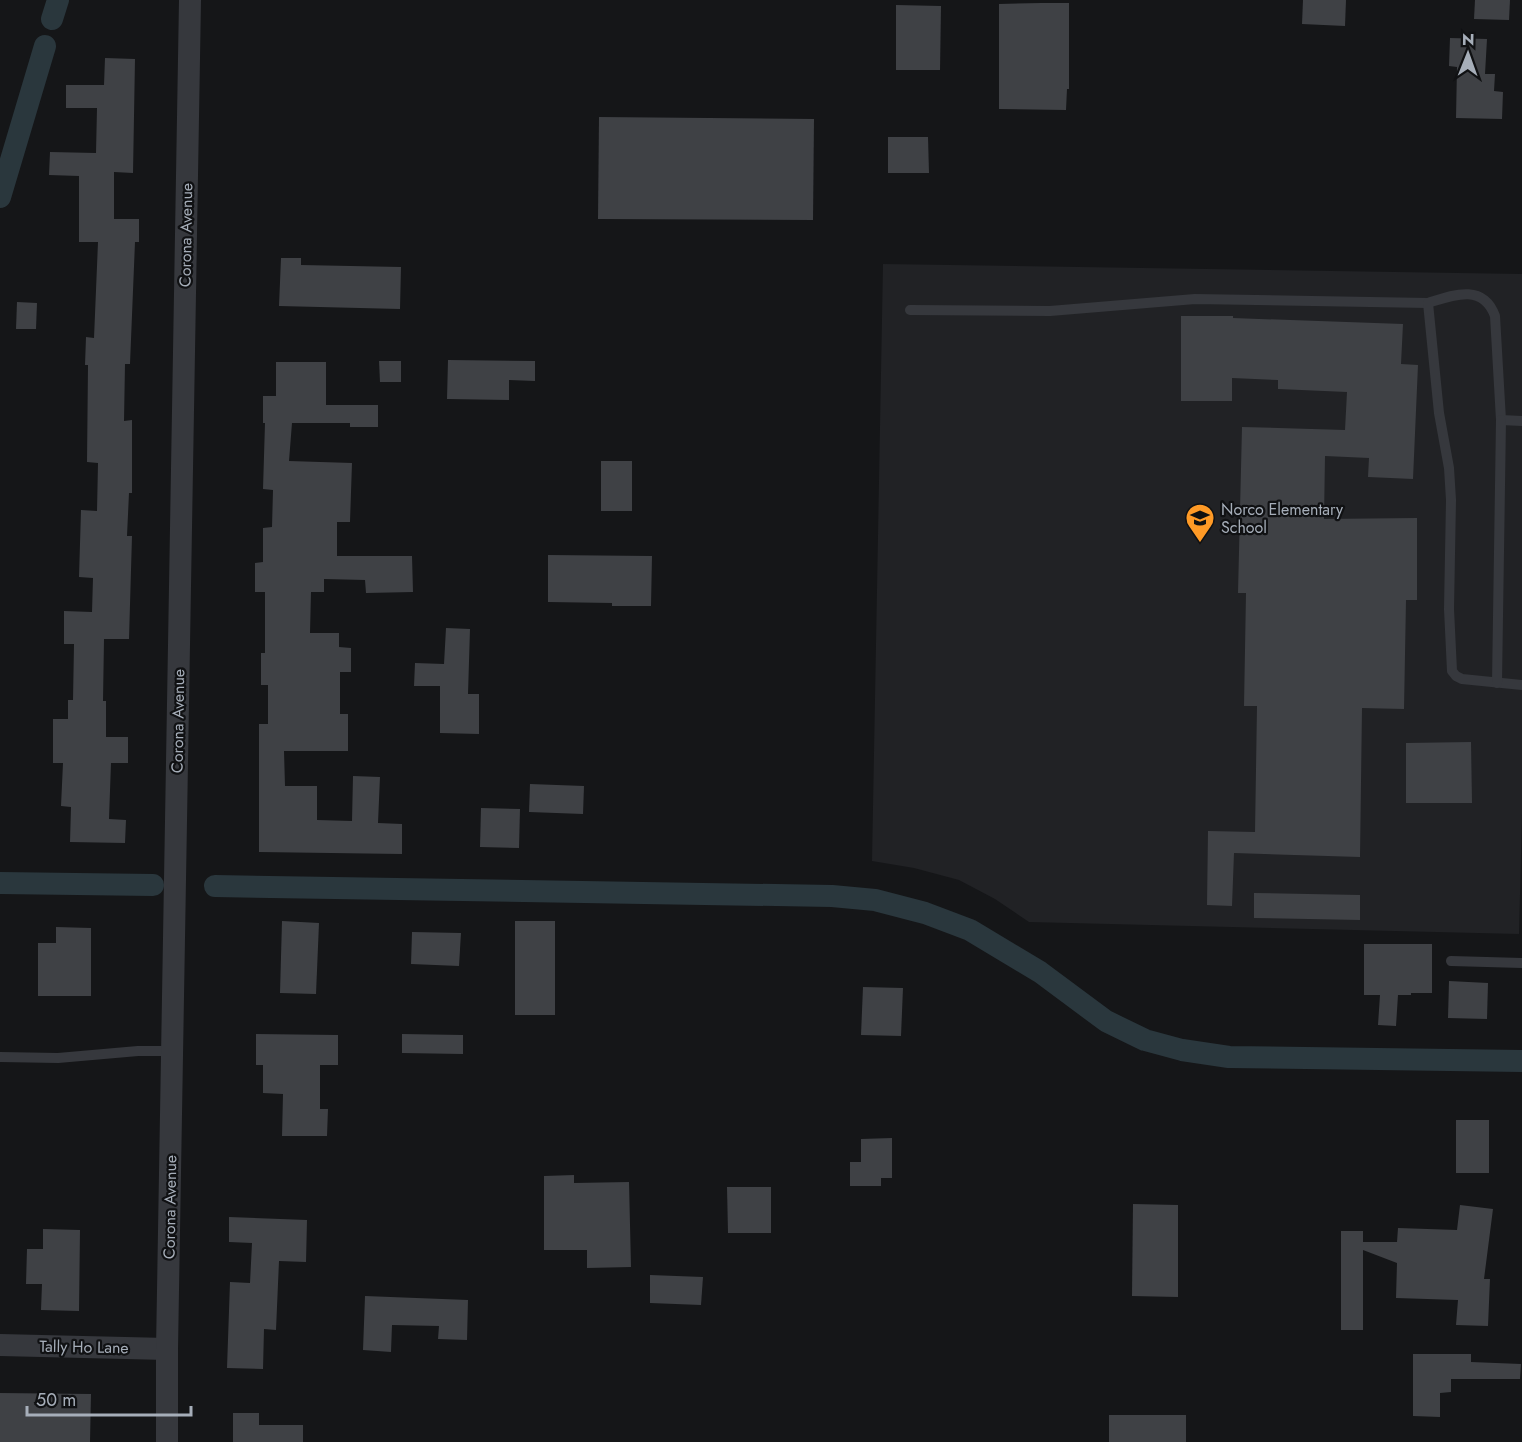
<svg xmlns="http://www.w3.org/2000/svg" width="1522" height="1442" font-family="Jost,sans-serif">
  <rect width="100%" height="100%" fill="#151618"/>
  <polygon fill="#212225" points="883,264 1522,274 1522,814 1519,934 1029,922 995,899 959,880 914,868 872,861"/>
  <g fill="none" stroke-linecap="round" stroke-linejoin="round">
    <g stroke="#2a373d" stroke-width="22">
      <polyline points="52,19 58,0"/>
      <polyline points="0,197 45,46"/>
      <polyline points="0,883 153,885"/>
      <polyline points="215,886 832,896 875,900 925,913 970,930 1040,972 1106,1021 1145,1040 1182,1050 1229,1057 1522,1061"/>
    </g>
  </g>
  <g fill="#3f4145">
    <polygon points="1303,0 1346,0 1345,26 1302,24"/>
    <polygon points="1475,0 1510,0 1509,20 1474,19"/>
    <polygon points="1042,3 1069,3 1069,89 1067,89 1066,110 999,109 999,4"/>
    <polygon points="896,5 941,6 940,70 896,70"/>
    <polygon points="1450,38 1487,39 1485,74 1495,74 1494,91 1503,92 1502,119 1456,118 1457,67 1449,66"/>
    <polygon points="105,58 135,59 133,173 114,172 114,219 139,219 139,242 135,242 130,364 125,364 124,421 132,420 132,493 129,493 127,536 132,536 129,639 104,639 103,701 106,701 106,737 128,737 128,763 111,763 109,819 126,820 125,843 70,842 71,807 61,806 63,763 53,763 53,719 68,719 68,700 73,700 74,644 64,644 64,611 92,612 93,578 79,577 81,510 97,511 98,463 87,462 88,365 85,365 86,337 94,338 98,242 79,242 79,176 49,175 50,152 96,153 97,108 66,108 66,85 104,85"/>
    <polygon points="599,117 814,119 813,220 598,219"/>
    <polygon points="888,137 928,137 929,173 888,173"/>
    <polygon points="281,258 301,258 301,265 401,267 400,309 279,306"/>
    <polygon points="17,302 37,303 36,329 16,329"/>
    <polygon points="1181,316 1233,316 1233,318 1403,324 1401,364 1418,365 1413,479 1368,477 1369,458 1325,456 1324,519 1417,518 1417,600 1406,600 1404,709 1362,708 1360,857 1234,853 1232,906 1207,905 1208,831 1255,832 1257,706 1244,706 1246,593 1238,593 1242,427 1345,430 1347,392 1278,389 1278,380 1232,378 1232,401 1181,401"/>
    <polygon points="448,360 535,361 535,381 509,380 509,400 447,399"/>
    <polygon points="379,361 401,361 401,382 380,382"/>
    <polygon points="276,362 326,362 326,405 378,405 378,427 350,427 350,423 292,423 289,461 352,463 350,522 337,522 337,556 412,556 413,592 366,593 365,580 324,579 324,592 311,592 310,633 339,633 339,647 351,648 351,672 340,672 340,714 348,714 348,751 284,751 285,786 317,786 317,820 352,821 353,776 380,777 378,823 402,824 402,854 259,852 259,724 268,724 268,685 261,685 261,653 265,653 265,592 255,592 255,563 263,562 263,528 272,527 273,490 263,489 265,423 263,423 263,396 276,396"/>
    <rect x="601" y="461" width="31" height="50"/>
    <polygon points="548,555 652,556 651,606 612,606 612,603 548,602"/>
    <polygon points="446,628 470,629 468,694 479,694 479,734 440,733 440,686 414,686 415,663 444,664"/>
    <polygon points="1471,742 1472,803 1406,803 1406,743"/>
    <polygon points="530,784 584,786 583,814 529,812"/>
    <polygon points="481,808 520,809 519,848 480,847"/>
    <polygon points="1254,893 1360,895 1360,920 1254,918"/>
    <polygon points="282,921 319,923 316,994 280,993"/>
    <rect x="515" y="921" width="40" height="94"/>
    <polygon points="56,927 91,928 91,996 38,996 38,943 56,943"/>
    <polygon points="412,932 461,933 459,966 411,964"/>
    <polygon points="1364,944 1432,944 1432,993 1411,993 1411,995 1398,995 1396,1026 1378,1025 1380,995 1364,995"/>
    <polygon points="1449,981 1488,983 1487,1019 1448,1018"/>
    <polygon points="863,987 903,988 901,1036 861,1035"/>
    <polygon points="256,1034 338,1035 338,1065 320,1065 320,1109 328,1109 327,1136 282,1136 283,1094 263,1093 263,1065 256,1065"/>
    <polygon points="402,1034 463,1035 463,1054 402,1053"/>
    <rect x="1456" y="1120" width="33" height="53"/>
    <polygon points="892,1138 892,1178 881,1178 881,1186 850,1186 850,1162 861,1162 861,1139"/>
    <polygon points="574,1175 574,1183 629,1182 631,1267 587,1268 587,1250 544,1250 544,1176"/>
    <polygon points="727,1187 771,1187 771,1233 728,1233"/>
    <polygon points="1133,1204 1178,1205 1178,1297 1132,1296"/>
    <polygon points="1460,1205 1493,1209 1484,1279 1490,1279 1488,1326 1456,1325 1458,1300 1396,1298 1397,1263 1363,1250 1363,1330 1341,1330 1341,1231 1363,1231 1363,1242 1397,1242 1398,1228 1457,1230"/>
    <polygon points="229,1217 307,1220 306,1262 279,1261 276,1330 264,1329 263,1369 227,1368 230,1282 250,1283 252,1243 229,1242"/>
    <polygon points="43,1229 80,1230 79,1311 41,1310 42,1284 26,1284 27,1249 43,1249"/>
    <polygon points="650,1275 703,1277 701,1305 650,1303"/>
    <polygon points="365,1296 468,1300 467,1340 438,1339 439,1326 392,1325 391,1352 363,1350"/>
    <polygon points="1413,1354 1471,1354 1471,1362 1521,1364 1520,1379 1451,1379 1451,1392 1440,1393 1440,1417 1413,1416"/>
    <polygon points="0,1393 91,1394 90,1442 0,1442"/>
    <polygon points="233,1413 259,1413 259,1425 303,1425 303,1442 233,1442"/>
    <rect x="1109" y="1415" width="77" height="27"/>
  </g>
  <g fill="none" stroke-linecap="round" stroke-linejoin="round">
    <g stroke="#36383d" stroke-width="10">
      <polyline points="910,310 1050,311 1195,299 1428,303"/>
      <path d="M1522,421L1501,420L1495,316C1483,283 1453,295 1428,303L1439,413L1449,468L1451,500L1449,609L1452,671L1456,676L1462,679L1522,685"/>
      <polyline points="1497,683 1501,420"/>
      <polyline points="1451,961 1522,963"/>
      <polyline points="0,1057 58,1058 138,1051 172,1051"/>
    </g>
    <g stroke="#36383d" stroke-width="22">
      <polyline points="0,1345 167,1349"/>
      <polyline points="167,1442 167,1349 190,0"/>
    </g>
  </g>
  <defs>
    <g id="school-pin" transform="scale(1.5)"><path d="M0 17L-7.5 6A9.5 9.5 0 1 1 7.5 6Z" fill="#ff9a26" stroke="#101113"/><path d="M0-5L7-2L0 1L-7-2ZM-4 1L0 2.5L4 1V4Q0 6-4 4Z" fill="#111"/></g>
  </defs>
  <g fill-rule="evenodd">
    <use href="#school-pin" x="1200" y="518"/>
  </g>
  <g text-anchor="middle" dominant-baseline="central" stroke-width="4.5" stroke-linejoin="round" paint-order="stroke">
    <g font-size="16" fill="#a6aeb9" stroke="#101113">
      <text transform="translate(186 235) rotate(-89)">Corona Avenue</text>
      <text transform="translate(178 721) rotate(-89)">Corona Avenue</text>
      <text transform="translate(170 1207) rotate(-89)">Corona Avenue</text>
      <text transform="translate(84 1347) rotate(1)">Tally Ho Lane</text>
    </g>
    <g font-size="16" fill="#a6aeb9" stroke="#101113" text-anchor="start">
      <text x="1221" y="509">Norco Elementary<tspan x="1221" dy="18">School</tspan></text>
    </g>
  </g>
  <g transform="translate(1468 54) rotate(1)" stroke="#101113" stroke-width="4.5" paint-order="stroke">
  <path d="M0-4.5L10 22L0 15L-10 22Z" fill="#a6aeb9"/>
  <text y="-9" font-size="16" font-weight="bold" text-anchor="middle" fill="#a6aeb9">N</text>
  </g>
  <path d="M27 1406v9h164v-9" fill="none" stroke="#a6aeb9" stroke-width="3"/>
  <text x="36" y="1406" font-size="18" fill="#a6aeb9" stroke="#101113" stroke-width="4.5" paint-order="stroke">50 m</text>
</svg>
